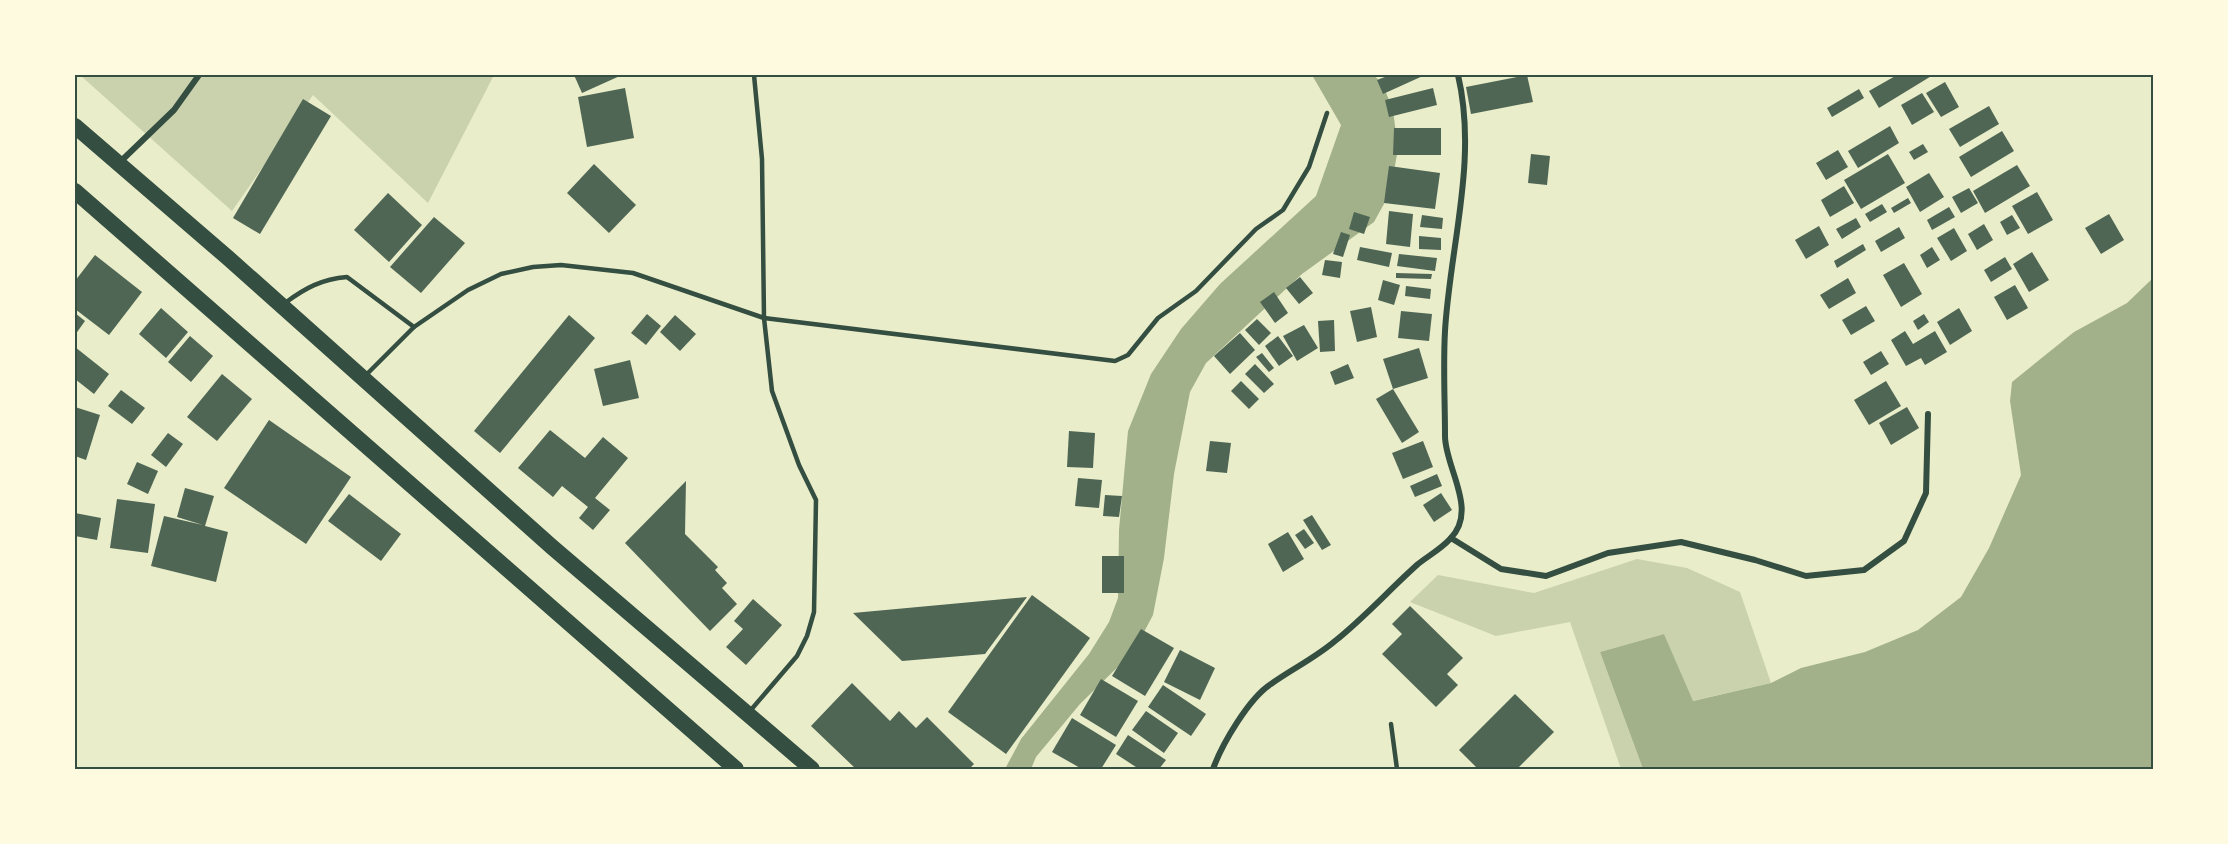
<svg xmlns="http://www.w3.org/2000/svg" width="2228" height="844" font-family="'Source Sans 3',sans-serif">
  <rect width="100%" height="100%" fill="#e9edc9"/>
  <g fill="#cad2ad">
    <polygon points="80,75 494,75 428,203 313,95 232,211"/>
    <polygon points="1637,559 1687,568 1740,592 1771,683 1692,701 1664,634 1600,652 1643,769 1621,769 1570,622 1496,636 1410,602 1438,575 1534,593"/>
  </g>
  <g fill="#a3b18a">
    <polygon points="1312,75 1374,75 1383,85 1393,110 1398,149 1390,193 1374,222 1302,274 1206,363 1190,392 1174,474 1164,558 1153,615 1134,651 1080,704 1036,757 1031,769 1005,769 1021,739 1089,654 1109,622 1118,598 1119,530 1128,431 1151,374 1181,329 1220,284 1316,196 1341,125"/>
    <polygon points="2153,278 2153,769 1643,769 1600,652 1664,634 1693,701 1771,683 1801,668 1865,652 1918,630 1961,597 1989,548 2021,475 2010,401 2012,382 2074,332 2127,303"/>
  </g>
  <g fill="#4f6655">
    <polygon points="574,75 622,75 582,93"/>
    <polygon points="1390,75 1425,75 1383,94 1377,80"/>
    <polygon points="1527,75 1533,102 1471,114 1466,87"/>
    <polygon points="1897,75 1933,75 1879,108 1869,91"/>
    <polygon points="1945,82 1959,107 1941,117 1926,93"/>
    <polygon points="625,88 634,138 587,147 578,97"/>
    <polygon points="1433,88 1437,105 1389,117 1385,100"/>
    <polygon points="1859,89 1864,98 1832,117 1827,108"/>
    <polygon points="1922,93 1934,112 1912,125 1901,105"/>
    <polygon points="303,99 331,116 260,234 233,218"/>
    <polygon points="1989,106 1999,124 1960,147 1949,129"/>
    <polygon points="1890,126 1899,143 1858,168 1848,151"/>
    <polygon points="1394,128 1441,128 1441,155 1393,155"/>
    <polygon points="2002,131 2014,151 1971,177 1959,157"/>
    <polygon points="1923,144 1928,152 1914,160 1909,152"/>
    <polygon points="1838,150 1848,167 1826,180 1816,163"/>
    <polygon points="1531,154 1550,156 1547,185 1528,183"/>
    <polygon points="1888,154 1905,183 1861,209 1844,180"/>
    <polygon points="594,164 636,205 609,233 567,193"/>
    <polygon points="2017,165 2030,186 1985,213 1973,191"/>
    <polygon points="1389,166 1440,173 1435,209 1384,203"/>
    <polygon points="1929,173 1944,197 1920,212 1906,187"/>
    <polygon points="1844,186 1854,203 1830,217 1821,200"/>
    <polygon points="1969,188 1978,203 1961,213 1952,197"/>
    <polygon points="2037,192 2053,220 2028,234 2012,206"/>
    <polygon points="388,193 422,225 389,262 354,230"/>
    <polygon points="1908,198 1911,203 1894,213 1891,208"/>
    <polygon points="1882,204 1887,212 1870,222 1865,214"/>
    <polygon points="1949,207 1955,217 1932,230 1927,220"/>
    <polygon points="1389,211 1413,214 1410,247 1386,244"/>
    <polygon points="1354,212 1370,217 1364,234 1349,229"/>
    <polygon points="2109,214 2124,240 2101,254 2085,228"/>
    <polygon points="1422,215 1443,218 1442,229 1420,227"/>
    <polygon points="2012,215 2020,228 2007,235 2000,222"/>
    <polygon points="434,217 465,243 421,293 390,267"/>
    <polygon points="1856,218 1861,227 1842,239 1836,229"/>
    <polygon points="1984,224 1993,240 1977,250 1968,234"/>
    <polygon points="1819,226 1829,245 1806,259 1795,240"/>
    <polygon points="1899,227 1905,238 1881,252 1875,241"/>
    <polygon points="1954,228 1967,251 1951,261 1937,238"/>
    <polygon points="1341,232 1350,235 1343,257 1333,254"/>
    <polygon points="1419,236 1441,238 1441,250 1419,249"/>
    <polygon points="1863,244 1866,250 1837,268 1834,261"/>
    <polygon points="1360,247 1392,253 1389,267 1357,260"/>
    <polygon points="1932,247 1940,260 1927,268 1920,255"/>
    <polygon points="2032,252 2049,280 2029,292 2013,264"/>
    <polygon points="1399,254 1437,258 1435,271 1397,266"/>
    <polygon points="95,255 142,292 109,335 75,309 75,281"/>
    <polygon points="2005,257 2012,269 1991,282 1984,270"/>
    <polygon points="1325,260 1342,262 1340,278 1322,275"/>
    <polygon points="1904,263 1922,294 1901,307 1883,275"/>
    <polygon points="1396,273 1432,274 1431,279 1396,278"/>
    <polygon points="1300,277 1313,293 1299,304 1286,288"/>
    <polygon points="1848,278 1856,293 1829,309 1820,295"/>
    <polygon points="1383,280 1400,285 1394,305 1378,300"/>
    <polygon points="2015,285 2028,308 2007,320 1994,297"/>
    <polygon points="1406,286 1431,289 1430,299 1405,296"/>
    <polygon points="1274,292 1288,313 1275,323 1260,302"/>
    <polygon points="1866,306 1875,321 1851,335 1842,320"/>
    <polygon points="1371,307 1377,337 1357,342 1350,311"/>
    <polygon points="161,308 188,332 166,358 139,334"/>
    <polygon points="1959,308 1972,331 1950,345 1937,322"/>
    <polygon points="1401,311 1432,314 1429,341 1398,338"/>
    <polygon points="75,313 85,321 75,335"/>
    <polygon points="647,314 661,326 646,345 631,333"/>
    <polygon points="1924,314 1929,322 1918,330 1913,321"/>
    <polygon points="569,315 595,338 500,453 474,431"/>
    <polygon points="675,315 696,334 680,351 660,332"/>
    <polygon points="1257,319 1271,333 1259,345 1245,330"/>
    <polygon points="1334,320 1335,351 1320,352 1318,321"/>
    <polygon points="1304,325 1318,348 1297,361 1283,336"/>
    <polygon points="1905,331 1913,344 1935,331 1947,352 1925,365 1921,358 1906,366 1891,340"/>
    <polygon points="1240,333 1255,350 1230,374 1214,356"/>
    <polygon points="190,336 213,356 191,382 168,362"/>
    <polygon points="1278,336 1293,356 1279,366 1265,346"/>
    <polygon points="75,347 109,374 94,394 75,379"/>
    <polygon points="1419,348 1428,378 1393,389 1383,359"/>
    <polygon points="1881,351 1889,364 1871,375 1863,362"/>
    <polygon points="1262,353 1274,368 1269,372 1256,357"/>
    <polygon points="630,360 639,398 603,406 594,369"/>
    <polygon points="1255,364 1274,384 1264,393 1245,374"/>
    <polygon points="1348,364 1354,378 1335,385 1330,372"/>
    <polygon points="222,374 252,399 217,441 187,417"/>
    <polygon points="1241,381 1259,399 1249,409 1231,391"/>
    <polygon points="1886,381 1901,406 1869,425 1854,400"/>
    <polygon points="1393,389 1419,432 1402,443 1376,399"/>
    <polygon points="121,390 145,408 132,424 108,406"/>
    <polygon points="75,407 100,415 86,460 75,456"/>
    <polygon points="1907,407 1919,428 1891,445 1879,423"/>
    <polygon points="269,420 351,477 306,544 224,488"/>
    <polygon points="550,430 585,458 603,437 628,458 595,498 610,510 593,530 579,518 588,507 562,486 553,497 518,468"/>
    <polygon points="1069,431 1095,433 1093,468 1067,467"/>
    <polygon points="168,433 183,444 166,467 151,455"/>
    <polygon points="1210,441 1231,443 1227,473 1206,471"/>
    <polygon points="1423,441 1433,467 1403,479 1392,453"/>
    <polygon points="137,462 158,471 148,494 127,484"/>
    <polygon points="1437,474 1442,486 1415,497 1410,486"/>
    <polygon points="1078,478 1102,480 1099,508 1075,506"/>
    <polygon points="686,481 685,534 718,567 715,570 727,583 722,588 737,604 710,631 625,543"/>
    <polygon points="185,488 214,496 205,526 228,532 216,582 151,566 164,516 203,525 177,517"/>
    <polygon points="1441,493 1452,510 1434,522 1423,505"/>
    <polygon points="349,494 401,534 381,561 328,521"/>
    <polygon points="1105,495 1122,496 1119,517 1103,516"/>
    <polygon points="117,499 155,504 148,553 110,548"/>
    <polygon points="75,513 101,518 97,540 75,536"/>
    <polygon points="1312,515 1331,545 1322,550 1303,520"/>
    <polygon points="1304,529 1314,543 1305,549 1295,535"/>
    <polygon points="1288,532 1304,559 1283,572 1268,544"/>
    <rect x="1102" y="556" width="22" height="37"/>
    <polygon points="1032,595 1090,638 1006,754 948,712"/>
    <polygon points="1027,597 985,654 902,661 853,613"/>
    <polygon points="753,599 782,625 746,665 726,647 743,629 734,621"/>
    <polygon points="1410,606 1463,658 1447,674 1458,685 1436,707 1382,654 1402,634 1392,624"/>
    <polygon points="1141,629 1174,648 1145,696 1112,676"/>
    <polygon points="1180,650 1215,668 1200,700 1164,682"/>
    <polygon points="1101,679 1138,701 1116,737 1080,715"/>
    <polygon points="852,683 890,721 899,711 916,728 927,717 974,764 969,769 856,769 811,726"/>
    <polygon points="1163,685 1206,714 1191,736 1148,707"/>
    <polygon points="1515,694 1554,732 1517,769 1478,769 1459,750"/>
    <polygon points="1146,711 1178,733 1164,753 1132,730"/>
    <polygon points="1072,718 1116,745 1101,769 1082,769 1052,752"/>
    <polygon points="1128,735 1166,760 1159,769 1139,769 1116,754"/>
  </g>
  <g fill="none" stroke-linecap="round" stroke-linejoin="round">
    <g stroke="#344e41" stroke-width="4.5">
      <path d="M285,303C305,288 322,279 347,277L414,327"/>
      <polyline points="366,375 414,327 468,290 501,274 533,267 561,265 633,273 764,318 1115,361 1128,355 1158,318 1196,291 1256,229 1283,210 1309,167 1327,113"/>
      <polyline points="750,711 797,656 807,636 814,612 816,500 799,465 772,391 764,318 762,159 754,75"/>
      <polyline points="1391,724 1397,769"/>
    </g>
    <g stroke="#344e41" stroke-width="6">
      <polyline points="119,163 174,110 199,75"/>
      <polyline points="1451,538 1501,569 1546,576 1608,553 1681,542 1755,560 1806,576 1864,570 1904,541 1926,493 1928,414"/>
      <path d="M1213,769C1222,744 1249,698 1271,684C1292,669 1315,658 1335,641C1364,618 1390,589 1418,564C1428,556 1441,549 1450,539C1479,510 1445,468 1445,436C1445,401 1443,366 1445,331C1450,246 1478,160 1458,75"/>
    </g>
    <g stroke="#344e41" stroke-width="16">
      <polyline points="75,126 227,257 552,547 812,769"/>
      <polyline points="75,191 736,769"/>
    </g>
  </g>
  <rect width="2228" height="844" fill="none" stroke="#fefae0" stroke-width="153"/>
  <rect x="76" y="76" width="2076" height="692" fill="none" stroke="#344e41" stroke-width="2"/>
</svg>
